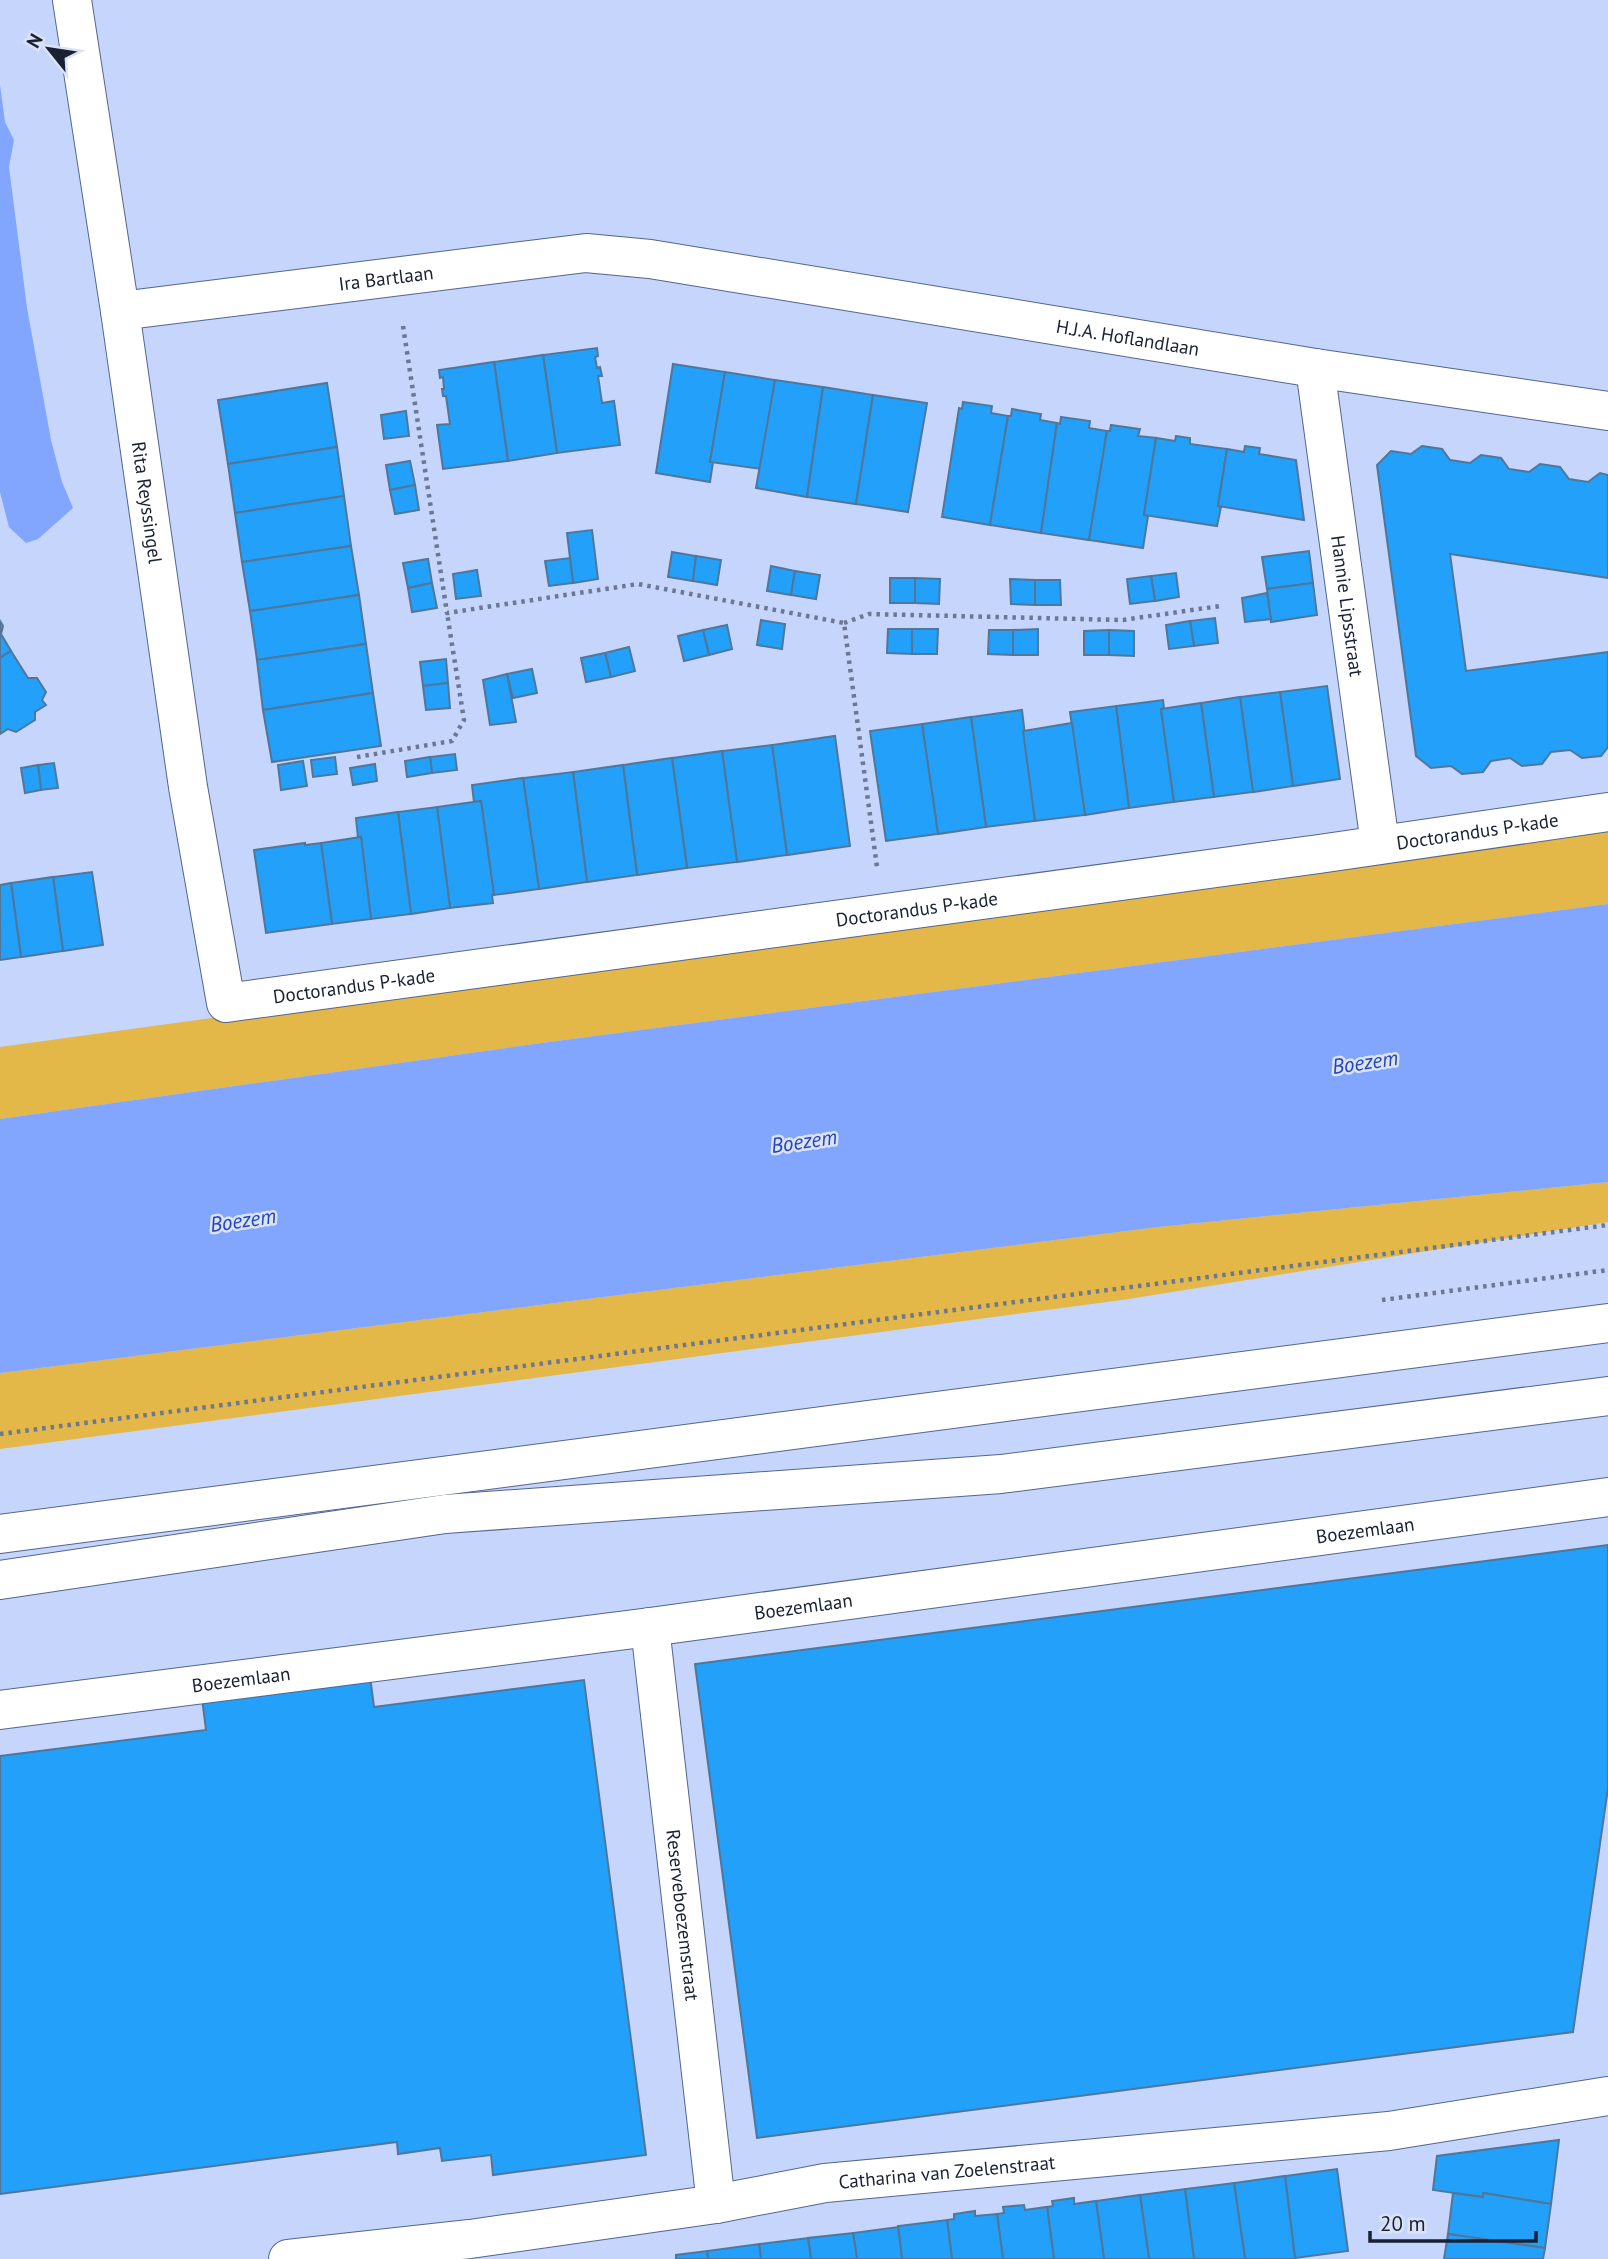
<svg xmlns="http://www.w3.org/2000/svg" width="1608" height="2259" font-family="'PT Sans',sans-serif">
  <rect width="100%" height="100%" fill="#c5d5fc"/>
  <g fill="#e3b748">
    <polygon points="1608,827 1608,904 549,1042 0,1119 0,1047"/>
    <polygon points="1608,1182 1608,1222 1122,1300 0,1449 0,1373 1158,1227"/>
  </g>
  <g fill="#82a5fd">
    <polygon points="0,85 5,122 14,140 9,167 27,308 51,440 62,482 73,508 38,539 26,543 9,527 0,492"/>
    <polygon points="1608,904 1608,1182 1158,1227 0,1373 0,1119 549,1042"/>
  </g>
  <g fill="#23a0fa" stroke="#507699" stroke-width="2">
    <polygon points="597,348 598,356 595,357 597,368 600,367 602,376 598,376 602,403 614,401 620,445 557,453 543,355"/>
    <polygon points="543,355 557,453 508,461 494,362"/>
    <polygon points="494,362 508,461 443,469 437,425 450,424 446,396 443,396 442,389 444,389 443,377 440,378 439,370"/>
    <polygon points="673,364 725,372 710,462 713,462 710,482 656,473"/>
    <polygon points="725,372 775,380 761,469 710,462"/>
    <polygon points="775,380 823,387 807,497 756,488"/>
    <polygon points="327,383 337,447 228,464 218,400"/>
    <polygon points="823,387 873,395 856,504 807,497"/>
    <polygon points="873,395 927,403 908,512 856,504"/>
    <polygon points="963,402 992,406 991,413 1008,416 990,525 942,517 959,408 962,409"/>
    <polygon points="1012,409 1041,414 1040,420 1057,423 1041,533 990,525 1008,416 1011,416"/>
    <polygon points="406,411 409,436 384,439 381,415"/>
    <polygon points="1061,417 1090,421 1089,428 1107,431 1089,540 1041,533 1057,423 1060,424"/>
    <polygon points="1111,425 1140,429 1138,436 1156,438 1144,515 1148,516 1143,548 1089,540 1107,431 1110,431"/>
    <polygon points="1176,436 1190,438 1190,444 1227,449 1218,506 1221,507 1217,526 1144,515 1156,438 1175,441"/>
    <polygon points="1245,446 1260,448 1259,454 1296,460 1304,520 1218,506 1227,449 1244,452"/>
    <polygon points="1422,446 1442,449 1450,460 1470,463 1481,455 1501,458 1509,469 1529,472 1540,464 1560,467 1569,479 1588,482 1600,473 1608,475 1608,578 1450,554 1466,671 1608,652 1608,747 1601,756 1582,758 1570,750 1551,752 1542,764 1522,766 1510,758 1491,761 1483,772 1462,774 1451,766 1431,768 1416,756 1377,465 1391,451 1411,454"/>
    <polygon points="337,447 344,496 235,513 228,464"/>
    <polygon points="410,461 415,485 390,490 386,465"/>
    <polygon points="415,485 419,510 395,514 390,490"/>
    <polygon points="344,496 351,546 242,562 235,513"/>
    <polygon points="592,530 598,579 573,583 567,533"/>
    <polygon points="351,546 359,595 250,611 242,562"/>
    <polygon points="1309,551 1313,583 1267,589 1262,557"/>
    <polygon points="672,552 696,556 693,581 668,577"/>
    <polygon points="696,556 721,560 717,585 693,581"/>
    <polygon points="570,558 573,583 549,586 545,561"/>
    <polygon points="428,559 432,583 408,588 403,563"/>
    <polygon points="771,566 795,571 791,595 767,591"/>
    <polygon points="477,570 481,596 456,599 453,574"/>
    <polygon points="795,571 820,575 816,599 791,595"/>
    <polygon points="1176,573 1179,597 1155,601 1151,576"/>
    <polygon points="1151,576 1155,601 1130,604 1127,579"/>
    <rect x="890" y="578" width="25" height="25"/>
    <polygon points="915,578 940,579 939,604 915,603"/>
    <polygon points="1010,579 1035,580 1035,605 1011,604"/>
    <polygon points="1035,580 1060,580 1061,605 1035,605"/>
    <polygon points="432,583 437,608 412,612 408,588"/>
    <polygon points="1313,583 1317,615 1271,622 1267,589"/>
    <polygon points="1267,593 1271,619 1245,622 1242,598"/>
    <polygon points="359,595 366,644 257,660 250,611"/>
    <polygon points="1215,618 1218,643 1194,646 1190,621"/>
    <polygon points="761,620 785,624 782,649 757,645"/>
    <polygon points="0,621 3,626 1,634 11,651 0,658"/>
    <polygon points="1190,621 1194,646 1169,649 1166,625"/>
    <polygon points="727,625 732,649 709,655 703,630"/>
    <polygon points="888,629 912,629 912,654 887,653"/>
    <polygon points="912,629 938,629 937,654 912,654"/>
    <polygon points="1038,629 1038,655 1013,655 1013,630"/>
    <polygon points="703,630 709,655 684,661 678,636"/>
    <polygon points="989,630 1013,630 1013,655 988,654"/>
    <polygon points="1109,630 1134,631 1134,656 1109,655"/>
    <polygon points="1109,630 1109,655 1084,655 1084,631"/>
    <polygon points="366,644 373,693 263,710 257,660"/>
    <polygon points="629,647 635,671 611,677 605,653"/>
    <polygon points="11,651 28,678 37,678 46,692 42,700 46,705 35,712 35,720 16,732 8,729 0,734 0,658"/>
    <polygon points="605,653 611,677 586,682 581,658"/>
    <polygon points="446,659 448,683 423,686 420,662"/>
    <polygon points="532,669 537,693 513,698 507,674"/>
    <polygon points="507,674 516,722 490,725 483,680"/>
    <polygon points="448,683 450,708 426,710 423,686"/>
    <polygon points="1327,686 1340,779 1293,786 1280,692"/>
    <polygon points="1280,692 1293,786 1253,792 1240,697"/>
    <polygon points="373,693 381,746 272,762 263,710"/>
    <polygon points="1240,697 1253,792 1214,797 1201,703"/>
    <polygon points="1163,700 1164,708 1161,709 1174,802 1129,808 1116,706"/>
    <polygon points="1201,703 1214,797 1174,802 1161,709"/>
    <polygon points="1116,706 1129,808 1085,815 1070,712"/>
    <polygon points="1022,710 1035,821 986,827 971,717"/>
    <polygon points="971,717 986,827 938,834 922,724"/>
    <polygon points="1072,723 1085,815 1035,821 1023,731"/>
    <polygon points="922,724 938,834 886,841 870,731"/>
    <polygon points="835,736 850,846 787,855 772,745"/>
    <polygon points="772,745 787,855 737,862 722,751"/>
    <polygon points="722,751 737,862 687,868 672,758"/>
    <polygon points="455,754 457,770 432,773 430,757"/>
    <polygon points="335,757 337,774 313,777 311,760"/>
    <polygon points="430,757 432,773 407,777 405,761"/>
    <polygon points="672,758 687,868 637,875 623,765"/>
    <polygon points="303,761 307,786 281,790 278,765"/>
    <polygon points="54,763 58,788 41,790 38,765"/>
    <polygon points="375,764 377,781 353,785 350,768"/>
    <polygon points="38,765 41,790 25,793 21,768"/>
    <polygon points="623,765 637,875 587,882 573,772"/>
    <polygon points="573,772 587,882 539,889 523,778"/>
    <polygon points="523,778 539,889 494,895 481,801 474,802 472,785"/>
    <polygon points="481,801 494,895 492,895 493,903 450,908 437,807"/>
    <polygon points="437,807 450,908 411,914 398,812"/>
    <polygon points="398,812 411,914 371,919 361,837 358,838 356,818"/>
    <polygon points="361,837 371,919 332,924 321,843"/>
    <polygon points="305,843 305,845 321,843 332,924 266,933 254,850"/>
    <polygon points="92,872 103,945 63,951 53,877"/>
    <polygon points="53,877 63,951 21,957 11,883"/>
    <polygon points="11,883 21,957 0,960 0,885"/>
    <polygon points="1608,1545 1608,1788 1573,2032 757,2138 695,1664"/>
    <polygon points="369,1669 374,1707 584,1680 646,2155 493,2175 491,2155 442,2161 440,2148 398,2154 397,2142 0,2194 0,1756 206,1730 201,1690"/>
    <polygon points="1559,2140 1551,2204 1483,2193 1483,2197 1433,2190 1437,2156"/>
    <polygon points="1337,2169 1348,2251 1295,2258 1285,2176"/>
    <polygon points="1285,2176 1295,2259 1245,2259 1234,2183"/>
    <polygon points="1234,2183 1245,2259 1194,2259 1185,2189"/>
    <polygon points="1185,2189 1194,2259 1149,2259 1140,2195"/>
    <polygon points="1453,2193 1483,2197 1483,2193 1551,2204 1545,2248 1448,2234"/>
    <polygon points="1140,2195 1149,2259 1104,2259 1096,2201"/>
    <polygon points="1074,2198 1074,2204 1096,2201 1104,2259 1054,2259 1047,2207 1053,2206 1052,2201"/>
    <polygon points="1024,2205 1025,2210 1047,2207 1054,2259 1003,2259 997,2214 1004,2213 1003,2207"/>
    <polygon points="975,2211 975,2216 997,2214 1003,2259 952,2259 947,2220 954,2219 954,2214"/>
    <polygon points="947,2220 952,2259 902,2259 898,2226"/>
    <polygon points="898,2227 902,2259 857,2259 853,2233"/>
    <polygon points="853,2233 857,2259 811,2259 808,2238"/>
    <polygon points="1448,2234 1545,2248 1543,2259 1444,2259"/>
    <polygon points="808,2238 811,2259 761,2259 759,2244"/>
    <polygon points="759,2244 761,2259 708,2259 707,2251"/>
    <polygon points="707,2251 708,2259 676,2259 676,2255"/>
  </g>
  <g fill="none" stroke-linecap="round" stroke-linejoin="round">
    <g stroke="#53658f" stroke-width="40">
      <g id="minor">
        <path id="s1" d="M72,0L120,311L188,787L226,1003L1319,854L1608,812"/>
        <path id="s2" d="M120,311L586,253L650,259L1315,368L1608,411"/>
        <path id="s3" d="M1315,368L1380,844"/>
        <path id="s4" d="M650,1627L716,2204"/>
        <path id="s5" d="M0,1710L650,1627L1608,1497"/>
        <path id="s6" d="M288,2259L470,2239L716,2204L825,2183L1389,2131L1608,2096"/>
      </g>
    </g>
    <g stroke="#53658f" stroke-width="40">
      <g id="secondary">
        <polyline points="0,1534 1608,1323"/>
        <polyline points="0,1580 445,1514 1001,1474 1608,1396"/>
      </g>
    </g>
    <g stroke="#6c7793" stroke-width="4.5" stroke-dasharray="3.5 5" stroke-linecap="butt">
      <polyline points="403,326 447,613 638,584 844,623 877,867"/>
      <polyline points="844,623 869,614 1123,620 1220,606"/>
      <polyline points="357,757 452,741 464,720 447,613"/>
      <polyline points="1382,1300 1608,1270"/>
      <polyline points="0,1434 1608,1225"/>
    </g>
    <use href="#minor" stroke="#fff" stroke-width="38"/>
    <use href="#secondary" stroke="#fff" stroke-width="38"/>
  </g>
  <g text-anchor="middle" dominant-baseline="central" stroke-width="5" stroke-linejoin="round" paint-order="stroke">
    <g font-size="19" fill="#192132" stroke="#dae3f6">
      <text stroke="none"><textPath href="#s2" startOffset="268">Ira Bartlaan</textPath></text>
      <text stroke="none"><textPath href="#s2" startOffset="1018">H.J.A. Hoflandlaan</textPath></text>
      <text stroke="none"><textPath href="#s1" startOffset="508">Rita Reyssingel</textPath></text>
      <text stroke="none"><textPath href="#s3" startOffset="240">Hannie Lipsstraat</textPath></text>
      <text stroke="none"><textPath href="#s1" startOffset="2278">Doctorandus P-kade</textPath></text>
      <text stroke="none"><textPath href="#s1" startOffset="1712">Doctorandus P-kade</textPath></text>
      <text stroke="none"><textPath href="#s1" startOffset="1144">Doctorandus P-kade</textPath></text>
      <text stroke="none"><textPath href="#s5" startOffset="1377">Boezemlaan</textPath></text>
      <text stroke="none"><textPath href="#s5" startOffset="810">Boezemlaan</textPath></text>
      <text stroke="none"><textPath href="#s5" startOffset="243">Boezemlaan</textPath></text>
      <text stroke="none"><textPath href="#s4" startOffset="290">Reserveboezemstraat</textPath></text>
      <text stroke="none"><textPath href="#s6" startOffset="665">Catharina van Zoelenstraat</textPath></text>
    </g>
    <g font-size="21" font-style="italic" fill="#2343bf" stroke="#dae3f6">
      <text transform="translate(1365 1062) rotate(-8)">Boezem</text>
      <text transform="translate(804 1141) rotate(-8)">Boezem</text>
      <text transform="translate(243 1220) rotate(-8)">Boezem</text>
    </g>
  </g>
  <g transform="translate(49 49) rotate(300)" stroke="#dae3f6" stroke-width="5" paint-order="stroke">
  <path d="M0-5L12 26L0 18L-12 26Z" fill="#192132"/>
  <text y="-10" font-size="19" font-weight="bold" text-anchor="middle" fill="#192132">N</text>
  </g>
  <path d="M1370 2231v10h166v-10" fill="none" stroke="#192132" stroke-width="3.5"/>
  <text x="1380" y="2231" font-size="21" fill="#192132" stroke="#dae3f6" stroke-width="5" paint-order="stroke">20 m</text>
</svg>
